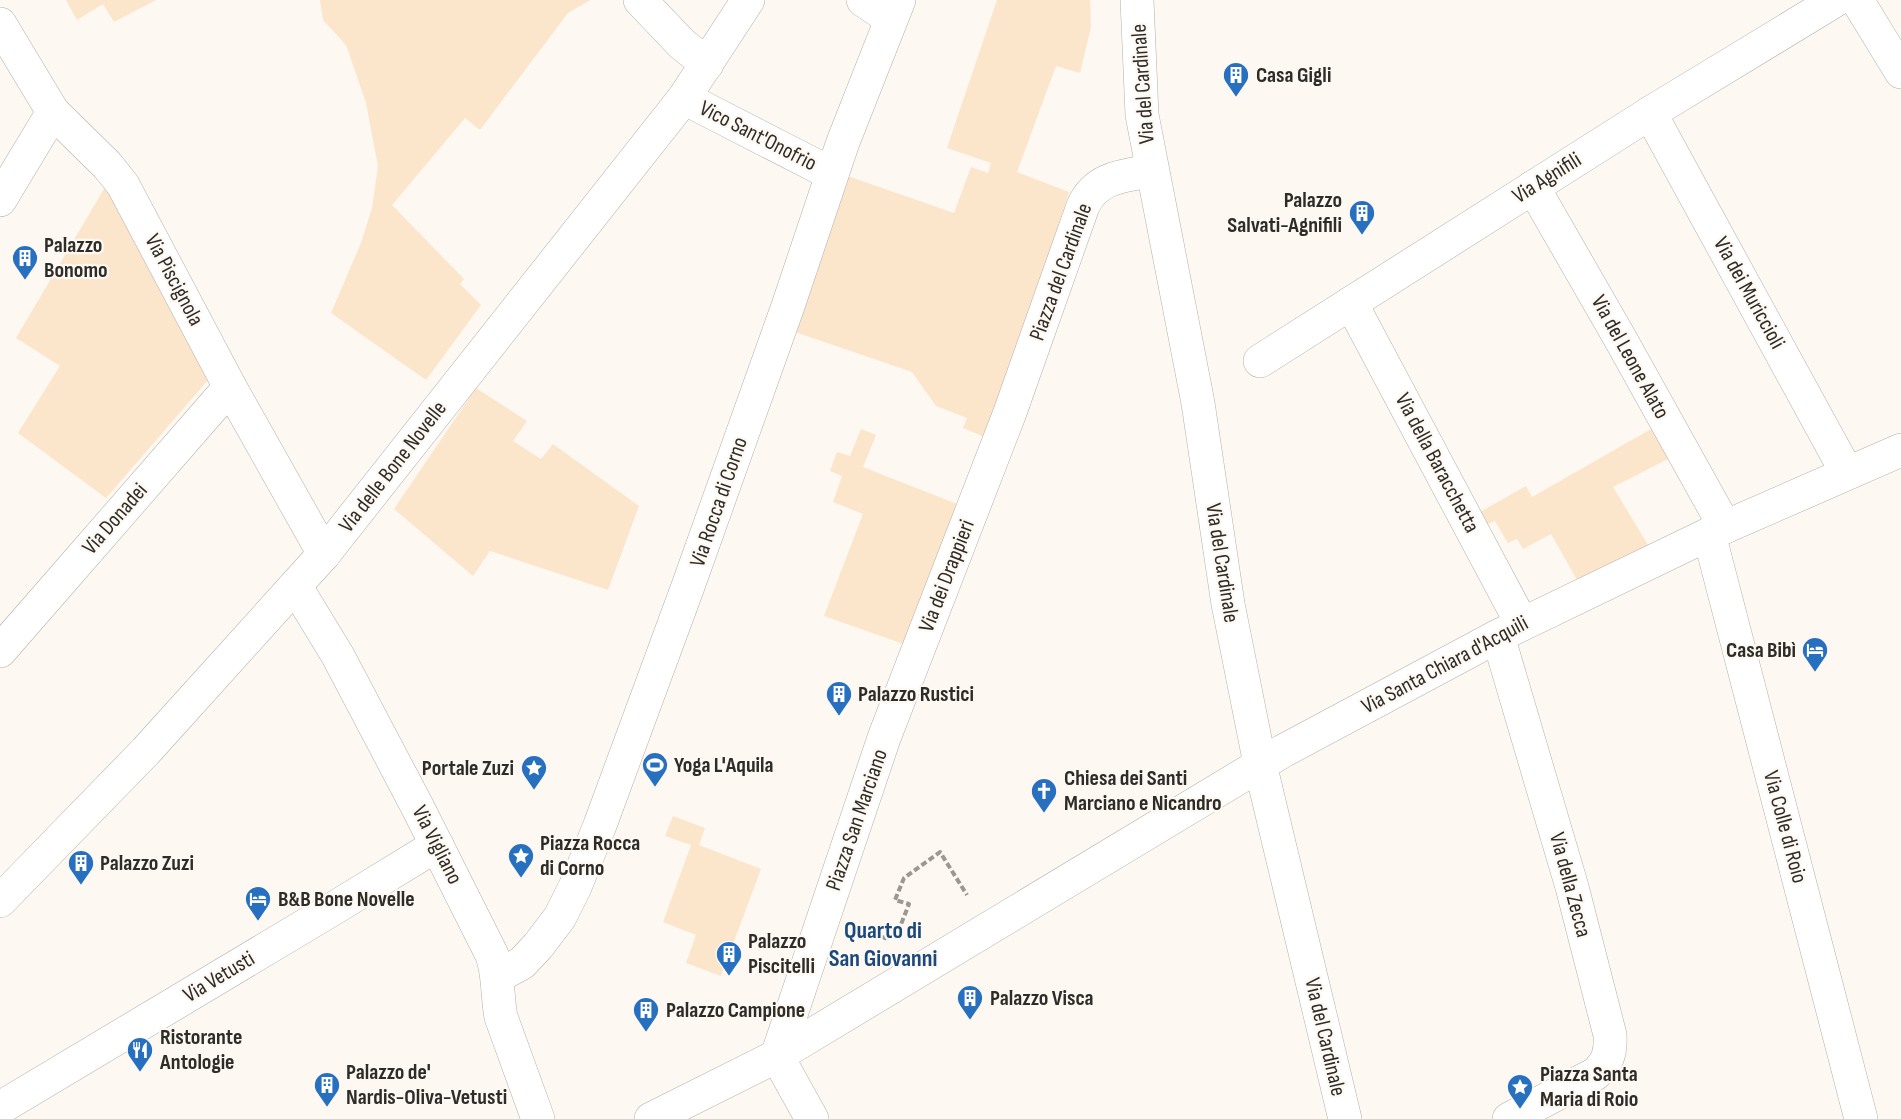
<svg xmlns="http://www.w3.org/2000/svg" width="1901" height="1119" font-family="'Sofia Sans Condensed',sans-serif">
  <rect width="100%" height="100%" fill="#fdf8f1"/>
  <g fill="#fbe6cc">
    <polygon points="66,0 156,0 114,22 103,4 77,20"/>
    <polygon points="320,0 590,0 568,13 480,130 465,118 392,205 464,279 460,284 481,305 426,380 331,313 361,243 372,208 378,166 366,103 346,45 323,20"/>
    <polygon points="997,0 1090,0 1091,27 1080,73 1056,66 1017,172 1069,192 989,439 963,428 967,418 936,406 912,372 792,331 842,174 954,213 971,167 988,173 991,163 947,148"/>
    <polygon points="107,184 208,380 106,498 18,433 60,366 16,338"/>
    <polygon points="476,388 527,421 513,441 541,459 553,444 639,506 608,590 490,551 473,576 394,509"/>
    <polygon points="1658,425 1674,456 1613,487 1648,545 1577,580 1551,534 1523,549 1517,539 1508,543 1495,521 1486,525 1480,512 1526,486 1532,497"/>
    <polygon points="861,429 876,435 863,467 962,506 909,646 824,616 863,514 833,502 842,476 830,471 837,452 850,456"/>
    <polygon points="673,816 705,828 699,845 761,869 721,976 686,963 696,935 663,922 691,845 665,836"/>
  </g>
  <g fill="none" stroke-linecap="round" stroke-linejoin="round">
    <g stroke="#b4afa9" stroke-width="34">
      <g id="street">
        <polyline points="640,0 682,44 707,64"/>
        <polyline points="863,0 891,19"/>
        <polyline points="1137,0 1142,115 1198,403 1228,604 1260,764 1345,1119"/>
        <polyline points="1857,0 1901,72"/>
        <polyline points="0,24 53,112 107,165 123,185 230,387 324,554"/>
        <polyline points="684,98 832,174"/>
        <polyline points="1650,113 1847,473"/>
        <polyline points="1533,187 1621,340 1725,527"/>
        <polyline points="0,200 53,112"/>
        <polyline points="1351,303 1522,624"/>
        <polyline points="1260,361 1650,113 1836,0"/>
        <polyline points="1709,534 1861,1119"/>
        <path d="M296,587L338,656L417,806L492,955C499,975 497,997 501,1017L538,1119"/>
        <path d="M1498,636L1572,887L1610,1035C1611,1052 1608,1063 1595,1074L1509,1119"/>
        <polyline points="0,651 230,387"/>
        <polyline points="0,901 146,751 324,554 684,98 748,0"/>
        <polyline points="497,975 502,974 522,963 538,946 560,917 575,887 600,825 687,589 788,306 843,142 899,0"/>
        <path d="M777,1056L884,738L1009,415L1083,206C1096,177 1123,176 1151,171"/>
        <polyline points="777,1056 812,1119"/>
        <polyline points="0,1108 331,910 437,845"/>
        <polyline points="651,1119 777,1056 1283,751 1498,636 1709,534 1901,450"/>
      </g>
    </g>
    <g stroke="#9b9792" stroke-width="4" stroke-dasharray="6 3" stroke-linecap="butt">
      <polyline points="864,931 888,939"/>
      <polyline points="898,932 909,904 895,900 904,878 940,852 967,895"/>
    </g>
    <use href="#street" stroke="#fff" stroke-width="33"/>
  </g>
  <defs>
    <g id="building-pin" transform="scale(1.35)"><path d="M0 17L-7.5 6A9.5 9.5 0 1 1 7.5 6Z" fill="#2770c0" stroke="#fdf8f1"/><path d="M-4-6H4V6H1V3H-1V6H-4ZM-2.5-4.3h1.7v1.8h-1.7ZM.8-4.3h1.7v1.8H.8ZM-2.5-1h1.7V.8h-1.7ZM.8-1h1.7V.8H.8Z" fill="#fff"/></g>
    <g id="hotel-pin" transform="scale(1.35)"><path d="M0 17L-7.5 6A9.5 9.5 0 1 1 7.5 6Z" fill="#2770c0" stroke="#fdf8f1"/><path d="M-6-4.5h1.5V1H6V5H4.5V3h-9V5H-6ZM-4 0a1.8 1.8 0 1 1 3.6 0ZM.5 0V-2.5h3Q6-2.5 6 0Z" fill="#fff"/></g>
    <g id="stadium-pin" transform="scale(1.35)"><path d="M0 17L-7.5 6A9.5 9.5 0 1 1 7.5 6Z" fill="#2770c0" stroke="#fdf8f1"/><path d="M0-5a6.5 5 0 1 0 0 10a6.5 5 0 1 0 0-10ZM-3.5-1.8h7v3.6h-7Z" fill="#fff"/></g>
    <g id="sight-pin" transform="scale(1.35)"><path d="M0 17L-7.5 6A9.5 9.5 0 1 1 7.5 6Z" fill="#2770c0" stroke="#fdf8f1"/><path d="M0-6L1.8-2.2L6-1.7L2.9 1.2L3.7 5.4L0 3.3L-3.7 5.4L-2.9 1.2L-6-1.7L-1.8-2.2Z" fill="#fff"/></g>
    <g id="church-pin" transform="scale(1.35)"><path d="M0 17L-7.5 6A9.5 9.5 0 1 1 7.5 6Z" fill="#2770c0" stroke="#fdf8f1"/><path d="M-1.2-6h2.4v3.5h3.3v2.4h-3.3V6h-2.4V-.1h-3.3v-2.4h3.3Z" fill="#fff"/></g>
    <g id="restaurant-pin" transform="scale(1.35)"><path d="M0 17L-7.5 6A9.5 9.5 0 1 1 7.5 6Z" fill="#2770c0" stroke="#fdf8f1"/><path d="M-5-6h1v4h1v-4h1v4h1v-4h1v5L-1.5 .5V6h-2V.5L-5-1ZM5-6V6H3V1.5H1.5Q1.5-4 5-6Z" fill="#fff"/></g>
  </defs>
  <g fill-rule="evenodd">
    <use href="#building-pin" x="1236" y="75"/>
    <use href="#building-pin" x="1362" y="213"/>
    <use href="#building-pin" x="25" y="258"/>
    <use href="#hotel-pin" x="1815" y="650"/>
    <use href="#building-pin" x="839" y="694"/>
    <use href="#stadium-pin" x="655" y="765"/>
    <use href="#sight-pin" x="534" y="768"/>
    <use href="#church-pin" x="1044" y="791"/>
    <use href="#sight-pin" x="521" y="856"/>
    <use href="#building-pin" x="81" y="863"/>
    <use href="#hotel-pin" x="258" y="899"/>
    <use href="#building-pin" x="729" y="954"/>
    <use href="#building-pin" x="970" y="998"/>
    <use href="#building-pin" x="646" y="1010"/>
    <use href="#restaurant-pin" x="140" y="1050"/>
    <use href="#building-pin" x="327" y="1085"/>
    <use href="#sight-pin" x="1520" y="1087"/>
  </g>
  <g text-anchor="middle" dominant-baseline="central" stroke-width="4.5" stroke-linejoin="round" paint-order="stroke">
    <g font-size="22" font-weight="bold" fill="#2e2c29" stroke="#fdf8f1" text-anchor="start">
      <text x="1256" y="75">Casa Gigli</text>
      <text x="1342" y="200" text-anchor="end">Palazzo<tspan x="1342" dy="25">Salvati-Agnifili</tspan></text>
      <text x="44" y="245">Palazzo<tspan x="44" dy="25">Bonomo</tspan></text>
      <text x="1796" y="650" text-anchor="end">Casa Bibì</text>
      <text x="858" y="694">Palazzo Rustici</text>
      <text x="674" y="765">Yoga L'Aquila</text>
      <text x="514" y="768" text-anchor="end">Portale Zuzi</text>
      <text x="1064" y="778">Chiesa dei Santi<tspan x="1064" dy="25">Marciano e Nicandro</tspan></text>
      <text x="540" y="843">Piazza Rocca<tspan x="540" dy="25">di Corno</tspan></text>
      <text x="100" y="863">Palazzo Zuzi</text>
      <text x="278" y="899">B&amp;B Bone Novelle</text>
      <text x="748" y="941">Palazzo<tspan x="748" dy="25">Piscitelli</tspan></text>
      <text x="990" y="998">Palazzo Visca</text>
      <text x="666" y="1010">Palazzo Campione</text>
      <text x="160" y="1037">Ristorante<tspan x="160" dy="25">Antologie</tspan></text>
      <text x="346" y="1072">Palazzo de'<tspan x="346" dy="25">Nardis-Oliva-Vetusti</tspan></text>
      <text x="1540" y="1074">Piazza Santa<tspan x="1540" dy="25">Maria di Roio</tspan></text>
    </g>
    <g font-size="22" fill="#2e2c29" stroke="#fdf8f1">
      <text transform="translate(1143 84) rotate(-94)">Via del Cardinale</text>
      <text transform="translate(758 136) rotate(27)">Vico Sant'Onofrio</text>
      <text transform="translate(1547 178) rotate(-32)">Via Agnifili</text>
      <text transform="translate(1061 272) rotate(-70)">Piazza del Cardinale</text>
      <text transform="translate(174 280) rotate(62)">Via Piscignola</text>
      <text transform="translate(1749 293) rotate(61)">Via dei Muriccioli</text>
      <text transform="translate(1630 357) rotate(61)">Via del Leone Alato</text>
      <text transform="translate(1437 463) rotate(62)">Via della Baracchetta</text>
      <text transform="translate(393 467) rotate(-52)">Via delle Bone Novelle</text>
      <text transform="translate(719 502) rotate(-71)">Via Rocca di Corno</text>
      <text transform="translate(115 519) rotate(-49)">Via Donadei</text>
      <text transform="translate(1222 563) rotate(81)">Via del Cardinale</text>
      <text transform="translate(947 576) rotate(-69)">Via dei Drappieri</text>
      <text transform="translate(1445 665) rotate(-28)">Via Santa Chiara d'Acquili</text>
      <text transform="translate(857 820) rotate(-71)">Piazza San Marciano</text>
      <text transform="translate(1785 827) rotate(75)">Via Colle di Roio</text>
      <text transform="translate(437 845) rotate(63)">Via Vigliano</text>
      <text transform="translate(1570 885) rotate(75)">Via della Zecca</text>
      <text transform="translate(219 977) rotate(-31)">Via Vetusti</text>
      <text transform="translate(1325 1037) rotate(77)">Via del Cardinale</text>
    </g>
    <g font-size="24" font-weight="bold" fill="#1c497d" stroke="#fdf8f1">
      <text x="883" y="930">Quarto di<tspan x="883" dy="28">San Giovanni</tspan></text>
    </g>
  </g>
</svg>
